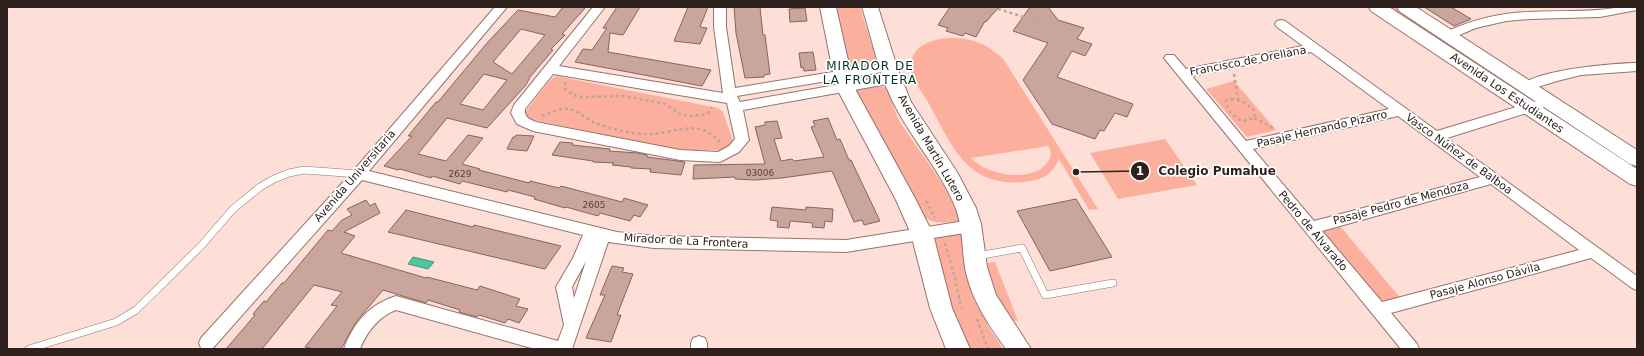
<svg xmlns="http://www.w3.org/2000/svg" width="1644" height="356" font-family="'DejaVu Sans',sans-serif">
  <rect width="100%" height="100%" fill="#fedfd7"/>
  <g fill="#fcaf9c" fill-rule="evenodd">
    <polygon points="835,7 860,7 878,65 855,70 849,68"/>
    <polygon points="1386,7 1396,7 1407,14 1535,98 1535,101 1532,102"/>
    <path d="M950,38C971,37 990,45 1004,60L1098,209L1089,210L1059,159C1051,176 1042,180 1023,182C966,187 951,144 928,102C922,92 909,76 911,64C913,44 934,39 950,38ZM1048,146C1051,151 1052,155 1049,160C1036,184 987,176 971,158Z"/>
    <polygon points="556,76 718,108 723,112 733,141 733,145 725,150 679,150 528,119 526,116 526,111 549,81"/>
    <polygon points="1234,81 1276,130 1247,137 1206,89"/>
    <path d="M879,85L886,88L899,121L947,190L957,206L962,221C948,222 933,226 922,215L854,91L855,88Z"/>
    <polygon points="1165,139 1197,185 1118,199 1090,153"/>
    <polygon points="1340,226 1402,300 1380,306 1318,231"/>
    <polygon points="959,234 963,235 963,256 966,274 988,326 1003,349 967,349 933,252 934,237"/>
    <polygon points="995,262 1018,321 1003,319 983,264"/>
  </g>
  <polygon fill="#4ec6a1" stroke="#449479" points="413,257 434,262 428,269 408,264"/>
  <g fill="#caa59c" stroke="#87655d" fill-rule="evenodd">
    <path d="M563,7H586L562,34L565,35L551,49L553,50L530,77L526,85L487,128L447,118L418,154L446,161L468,135L483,138L462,164L480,169L479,170L529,183L530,181L559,188L561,186L622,202L624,198L648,205L640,217L634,215L630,221L600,213L598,216L566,207L565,208L534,199L535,197L508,190L507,192L462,181L460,184L432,176L431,178L400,169L398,170L384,166L412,136H408L436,102H438L487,43L518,10L555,17ZM521,29L545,35L512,74L493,62ZM484,74L507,80L483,110L460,104Z"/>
    <polygon points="617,7 640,7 623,35 610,33 608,52 711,70 702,86 575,62 583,49 592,50 607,28 603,28"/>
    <polygon points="688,7 708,7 700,27 707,28 700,44 674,41"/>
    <polygon points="734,7 760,7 763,35 765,35 770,74 764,75 764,77 745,78 736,33"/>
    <polygon points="950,7 999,7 986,22 985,21 976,37 965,33 963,36 946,31 948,28 938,25"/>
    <polygon points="1030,7 1048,7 1058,20 1084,28 1077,39 1092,44 1085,56 1072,51 1057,77 1133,104 1127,117 1115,113 1104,131 1100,130 1095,139 1052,124 1023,80 1048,43 1013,31"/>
    <polygon points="1424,7 1451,7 1471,19 1454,26"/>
    <polygon points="805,8 807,21 790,22 789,9"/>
    <polygon points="813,52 816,70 804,71 803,67 801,68 799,53"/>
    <polygon points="828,118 837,140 840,139 849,160 851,160 880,221 864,225 862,220 854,222 832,171 782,178 755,180 735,179 735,177 693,179 694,165 765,164 755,127 765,125 765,122 777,121 782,138 774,139 781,161 792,159 794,161 824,157 811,127 815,126 813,121"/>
    <polygon points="516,135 534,136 527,151 507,149 513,137 515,137"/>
    <polygon points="560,142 573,143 572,145 610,149 609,151 638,153 647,155 647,157 685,162 681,175 650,172 651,169 631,168 631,167 612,165 614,163 593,162 593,161 552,155"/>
    <polygon points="1076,199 1112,257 1050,271 1017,211"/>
    <polygon points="366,200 370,206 375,203 380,213 344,232 355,236 341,253 426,278 427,277 477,290 480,286 520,299 516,306 528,309 519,323 508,319 505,323 479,315 477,317 459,312 460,310 428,300 426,303 383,290 356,322 341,349 314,349 305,347 337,306 331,305 342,292 314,285 262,349 226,349 255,315 253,314 264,301 266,302 282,283 284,283 328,230 332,231 342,220 352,215 347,209"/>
    <polygon points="772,207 806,210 806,207 833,209 832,222 825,221 824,228 812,227 813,223 790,221 789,228 777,227 778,221 770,220"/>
    <polygon points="406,210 473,227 474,225 561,246 545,269 388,232"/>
    <polygon points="612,266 624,268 622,272 633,274 617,315 621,315 611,342 586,338 605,295 600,295"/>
  </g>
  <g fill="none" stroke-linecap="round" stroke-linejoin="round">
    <g stroke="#96746b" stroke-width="8">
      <g id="lane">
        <polyline points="977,256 1022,248 1045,295 1113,283"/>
        <polyline points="29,349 116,322 136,310 201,246 233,209 260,187 274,179 289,173 304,170 359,174"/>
      </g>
    </g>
    <g stroke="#96746b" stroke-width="2">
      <g id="street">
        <path d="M495,7H507L369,171L617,232L654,236L846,240L971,220L976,222L978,226L976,230L971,232L846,252L654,248L608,242L572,349H535L396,310C379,316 366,333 360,349H344C353,323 370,304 396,296L558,341L564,325L556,287L573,258L583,235L362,180L213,348H201L199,343L201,338L354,170ZM586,261L574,298L572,287Z"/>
        <path d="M593,7H605L559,66L723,93L714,27V7H726V27L735,88L888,63L892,64L894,67L892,70L888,71L737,96L740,102L893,75L897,76L899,79L897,82L893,83L743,110L749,140L739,152L720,162L680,160L533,131L517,124L511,113L514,105ZM553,74L727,103L735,139L729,146L718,152L680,150L536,122C529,119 524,117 525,109Z"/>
        <path d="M1621,7H1637V10L1600,17L1530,19L1506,21L1476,28L1450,39L1446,38L1444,35L1446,32C1472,20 1500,13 1529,12C1560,10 1590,13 1621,7Z"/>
        <path d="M1281,20L1285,21L1437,131L1533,102L1538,101L1543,102L1544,105L1543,108L1447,138L1637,276V290L1632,288L1591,258L1391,313L1417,344L1419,349H1401L1164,58L1166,55H1174L1186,69L1303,46L1277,27L1275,24L1277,21ZM1311,52L1389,109L1246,141L1192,76ZM1398,116L1480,177L1314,221L1253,149ZM1491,184L1579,250L1382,302L1322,231Z"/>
        <path d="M1637,63V71L1581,75L1557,81L1528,90L1524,89L1522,86C1532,70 1617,63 1637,63Z"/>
        <polygon points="699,336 705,338 707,343 707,349 691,349 691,343 693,338"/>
      </g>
    </g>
    <g stroke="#96746b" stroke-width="2">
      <g id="secondary">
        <polygon points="820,7 836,7 854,87 916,200 933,234 952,308 970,349 946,349 930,308 911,234 896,200 836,87"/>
        <path d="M862,7H878L897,67L911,102L957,172L976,208L981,224L987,267L996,295L1031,349H1006C988,324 971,299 965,268C962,249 963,228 956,209C941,170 911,139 893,102C878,72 872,38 862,7Z"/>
        <polygon points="1369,7 1389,7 1637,169 1637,186 1630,184 1371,11"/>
        <polygon points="1397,7 1416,7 1637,150 1637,166 1630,164 1399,11"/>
      </g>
    </g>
    <g stroke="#bea49e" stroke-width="2.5" stroke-dasharray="3 3" stroke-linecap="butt">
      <polyline points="998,9 1024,17 1039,18"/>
      <polyline points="1041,12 1038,20 1042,23"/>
      <polyline points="1234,74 1238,99"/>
      <polyline points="565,82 565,89 573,95 581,97 624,96 665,104 680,114 687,116 703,115 708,113 712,107"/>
      <path d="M1231,99C1241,100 1249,104 1255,112L1254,118L1243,121C1234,117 1227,112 1226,101Z"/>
      <path d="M542,116C550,113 559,108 569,109C578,110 585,118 593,122C608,128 627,133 644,134C673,136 697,115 721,143"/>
      <polyline points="1254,118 1273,128"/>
      <polyline points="926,201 935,218"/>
      <polyline points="945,243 955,278 961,308"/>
      <polyline points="977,319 988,349"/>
    </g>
    <use href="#lane" stroke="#fff" stroke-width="7"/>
    <use href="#street" fill="#fff" fill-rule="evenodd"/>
    <use href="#secondary" fill="#fff" fill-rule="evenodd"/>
  </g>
  <g text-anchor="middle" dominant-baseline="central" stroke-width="3.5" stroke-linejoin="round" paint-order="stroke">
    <g font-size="9" fill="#55413d">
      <text x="760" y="173">03006</text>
      <text x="460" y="174">2629</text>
      <text x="594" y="205">2605</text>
    </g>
    <g font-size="11" fill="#2e201d" stroke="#fff">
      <text transform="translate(1248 61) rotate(-11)">Francisco de Orellana</text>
      <text transform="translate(1507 93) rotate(34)">Avenida Los Estudiantes</text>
      <text transform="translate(1322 129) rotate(-13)">Pasaje Hernando Pizarro</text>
      <text transform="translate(931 148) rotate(60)">Avenida Martín Lutero</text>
      <text transform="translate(1459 154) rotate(36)">Vasco Núñez de Balboa</text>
      <text transform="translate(355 176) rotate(-49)">Avenida Universitaria</text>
      <text transform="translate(1401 203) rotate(-15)">Pasaje Pedro de Mendoza</text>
      <text transform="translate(1313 231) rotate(50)">Pedro de Alvarado</text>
      <text transform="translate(686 241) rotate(3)">Mirador de La Frontera</text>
      <text transform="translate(1485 281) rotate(-15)">Pasaje Alonso Dávila</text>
    </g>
    <g font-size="12" letter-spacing="1" fill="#003527" stroke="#fff">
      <text x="870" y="66">MIRADOR DE<tspan x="870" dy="14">LA FRONTERA</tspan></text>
    </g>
  </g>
  <path fill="none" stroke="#2e201d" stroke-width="1.5" d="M1076 172L1140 171"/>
  <g fill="#2e201d" stroke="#fff" stroke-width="1.5">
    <circle cx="1076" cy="172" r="4"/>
    <circle cx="1140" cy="171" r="10"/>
  </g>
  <g font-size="12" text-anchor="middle" font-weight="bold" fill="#fff">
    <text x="1140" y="175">1</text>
  </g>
  <g font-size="12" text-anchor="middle" font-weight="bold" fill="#2e201d" stroke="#fff" stroke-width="3.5" stroke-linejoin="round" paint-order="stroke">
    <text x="1217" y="175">Colegio Pumahue</text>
  </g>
  <rect width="1644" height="356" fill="none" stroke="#2e201d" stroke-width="16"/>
</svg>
